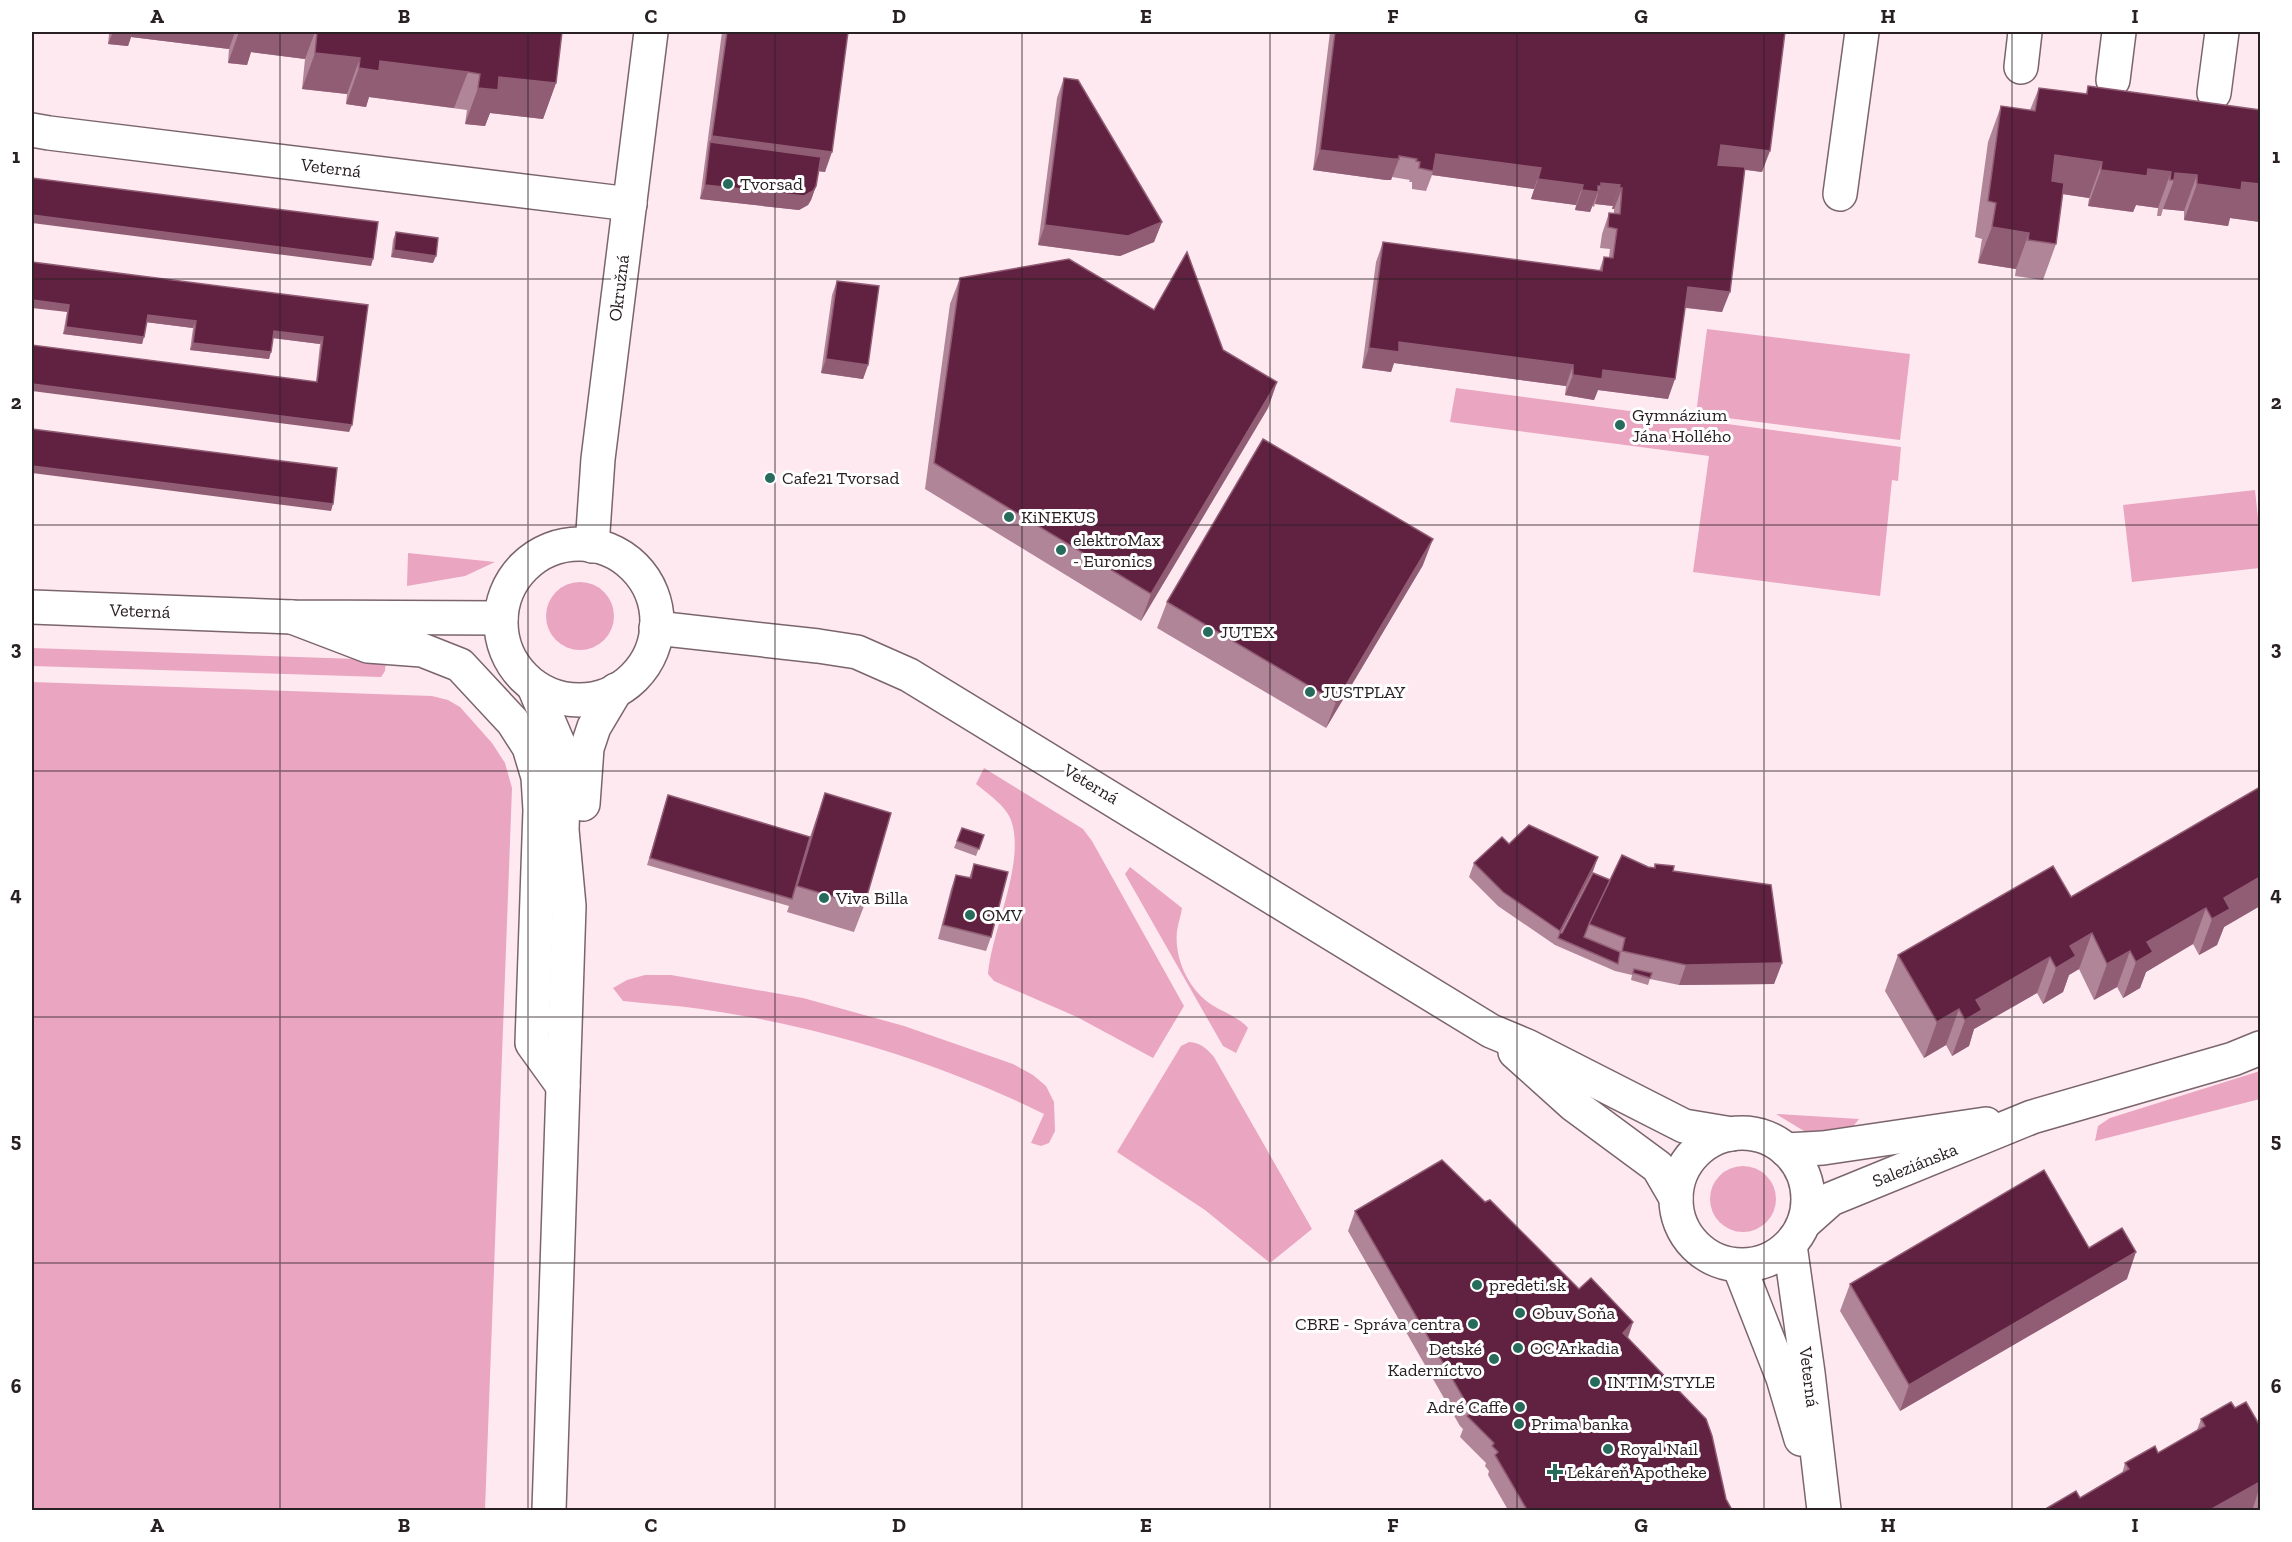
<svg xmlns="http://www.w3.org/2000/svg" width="2292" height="1542" font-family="'Zilla Slab',serif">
  <rect width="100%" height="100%" fill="#fee9f0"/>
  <g fill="#eaa5c1">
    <polygon points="1707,329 1910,354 1900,440 1696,414"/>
    <polygon points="1456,388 1901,447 1898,481 1892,480 1880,596 1693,572 1709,456 1450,422"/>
    <polygon points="2255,490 2260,536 2260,568 2132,582 2123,505"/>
    <polygon points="408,553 495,562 465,576 407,586"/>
    <circle cx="580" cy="616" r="34"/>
    <polygon points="32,648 386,660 385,671 381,677 32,666"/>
    <polygon points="32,682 432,696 448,700 460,707 492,743 505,763 512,788 485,1510 32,1510"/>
    <path d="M984,768L1083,829L1092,841L1184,1006L1153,1058L1077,1017L994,981L988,974C992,929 1026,862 1011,820C1006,806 987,793 976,784Z"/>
    <path d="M1130,867L1182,908C1181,916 1178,923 1177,931C1174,959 1189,990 1212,1005C1223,1012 1240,1018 1248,1028L1236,1053L1223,1046L1125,874Z"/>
    <path d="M645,975H671L803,998L904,1026L1013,1064L1033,1075L1046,1086L1054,1102L1055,1131L1049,1143L1041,1146L1031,1143L1044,1114C937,1061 819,1026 701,1009C675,1005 649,1004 623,1001L613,988L627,980Z"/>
    <path d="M1189,1042C1201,1043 1206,1048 1214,1057L1312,1229L1270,1263L1205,1210L1117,1152L1181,1046Z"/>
    <polygon points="2260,1071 2260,1099 2095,1141 2098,1126 2110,1118"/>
    <polygon points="1776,1114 1859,1119 1847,1134 1809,1134"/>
    <circle cx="1743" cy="1199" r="33"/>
  </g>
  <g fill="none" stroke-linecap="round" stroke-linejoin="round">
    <g stroke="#7b656d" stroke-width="36">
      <g id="minor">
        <polyline points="2021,67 2025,32"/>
        <polyline points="2113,80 2119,32"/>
        <polyline points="2214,93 2222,32"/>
        <polyline points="32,130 49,133 630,204"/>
        <polyline points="1840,194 1862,32"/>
        <circle cx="579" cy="622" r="78"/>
        <polyline points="592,546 598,459 651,32"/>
        <polyline points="32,607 292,617 501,618"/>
        <polyline points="292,617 368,646 422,650 460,665 513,722 529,747 538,777 540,810 532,1043 563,1086"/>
        <polyline points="656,628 818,646 857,652 909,675 1491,1031 1527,1046 1684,1126 1732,1134"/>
        <polyline points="534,687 561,750 564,767 562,830 569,906 549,1510"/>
        <polyline points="583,804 587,748 594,727 616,690"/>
        <polyline points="1515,1052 1574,1105 1658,1167 1676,1198"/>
        <circle cx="1742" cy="1199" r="66"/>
        <polyline points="1786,1150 1823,1148 1986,1124"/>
        <polyline points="1804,1223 1831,1199 2032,1117 2233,1059 2260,1048"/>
        <polyline points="1790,1245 1808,1373 1824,1510"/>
        <polyline points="1739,1266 1783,1378 1801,1439"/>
      </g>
    </g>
    <use href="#minor" stroke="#fff" stroke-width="33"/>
  </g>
  <g fill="#b08598">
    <polygon points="93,32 562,32 556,83 543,119 490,113 485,126 465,124 467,110 369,97 366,107 346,104 347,94 302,89 305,59 251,52 247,65 228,63 229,49 131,37 128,46 108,44 109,34"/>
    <polygon points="722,32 848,32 825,172 819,171 816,186 811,200 808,205 799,210 700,199"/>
    <polygon points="1330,32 1785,32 1762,172 1745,170 1722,312 1685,308 1668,399 1598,390 1594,400 1565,395 1566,386 1394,363 1391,372 1362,368 1376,262 1383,242 1599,271 1604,257 1609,257 1610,249 1600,248 1602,234 1609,213 1614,214 1614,209 1612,209 1613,206 1595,204 1594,207 1592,206 1590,212 1575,210 1576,205 1531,199 1534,189 1432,175 1426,191 1412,189 1412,182 1409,182 1410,180 1392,177 1391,180 1386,180 1313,170"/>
    <polygon points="1064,78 1162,222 1154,242 1120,256 1038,245 1057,98"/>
    <polygon points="2088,86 2260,110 2260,222 2230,218 2228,226 2184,220 2184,211 2163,209 2161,216 2157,216 2158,208 2136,205 2133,212 2088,206 2089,198 2063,194 2056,244 2043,280 2015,276 2016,269 1978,263 1982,239 1975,237 1988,142 2001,106 2030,110 2039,88 2086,94"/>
    <polygon points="396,232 433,263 391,257 393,240"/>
    <polygon points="32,262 368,305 349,432 316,382 320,344 273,338 269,359 190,350 193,328 146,322 142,344 63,334 67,312"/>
    <polygon points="960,278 1223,350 1277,382 1268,408 1141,621 925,489 950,304"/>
    <polygon points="837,281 868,365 863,379 821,373 832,295"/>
    <polygon points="1423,565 1326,728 1157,628 1167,602"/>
    <polygon points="2260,787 2260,906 2224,927 2217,945 2199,955 2193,944 2146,972 2140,988 2123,998 2117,987 2094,1000 2079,969 2069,975 2063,992 2043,1004 2037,993 1974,1029 1969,1046 1952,1056 1946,1045 1924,1058 1885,991 1898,955 2071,897"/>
    <polygon points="825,793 864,906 854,932 787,912 789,906 647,865 668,795 810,837"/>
    <polygon points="962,828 984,835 976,856 954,848"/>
    <polygon points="1509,844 1598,857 1593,871 1561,933 1562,933 1610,880 1648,867 1654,868 1655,864 1673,871 1782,963 1774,984 1679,985 1650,979 1648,985 1631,980 1632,975 1615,971 1555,945 1498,906 1469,877 1474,863"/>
    <polygon points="974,864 991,937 986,951 938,939 951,889 956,875 969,878"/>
    <polygon points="1485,1202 1579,1289 1633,1322 1628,1338 1732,1510 1508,1510 1488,1475 1489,1471 1485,1466 1486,1463 1460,1437 1463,1429 1460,1426 1348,1231 1355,1211"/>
    <polygon points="2089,1248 2127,1279 1900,1411 1840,1311 1850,1284"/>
    <polygon points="2235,1408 2260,1426 2260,1510 2254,1510 2253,1508 2247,1510 2046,1510 2047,1508 2080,1498 2122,1474 2125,1463 2158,1453 2197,1430 2201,1419"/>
  </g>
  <g fill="#905d75">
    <polygon points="93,32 110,32 109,34"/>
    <polygon points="113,32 235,32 229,49 131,37 128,46 108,44"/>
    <polygon points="239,32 315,32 305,59 251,52 247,65 228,63"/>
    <polygon points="315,53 360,58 347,94 302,89"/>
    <polygon points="380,61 468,72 454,108 369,97 366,107 346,104 359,68"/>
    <polygon points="499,77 556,83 543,119 490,113 485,126 465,124 478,88"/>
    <polygon points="712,136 832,152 825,172 708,157 710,142"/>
    <polygon points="1721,145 1770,151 1762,172 1713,165"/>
    <polygon points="1320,150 1399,159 1391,180 1386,180 1313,170"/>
    <polygon points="1436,154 1541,168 1534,189 1432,175 1433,171"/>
    <polygon points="2055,155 2102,162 2089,198 2042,191"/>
    <polygon points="2148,169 2171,172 2158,208 2136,205 2133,212 2088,206 2101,170"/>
    <polygon points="2175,173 2197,175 2184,211 2163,209 2174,180"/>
    <polygon points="1538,179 1583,185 1576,205 1531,199"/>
    <polygon points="2242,182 2260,184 2260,222 2230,218 2228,226 2184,220 2197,184"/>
    <polygon points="1601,183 1620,185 1613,206 1595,204"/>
    <polygon points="705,185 816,186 811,200 808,205 799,210 700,199"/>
    <polygon points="1619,188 1622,188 1614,209 1612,209"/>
    <polygon points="1582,190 1598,192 1590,212 1575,210"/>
    <polygon points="32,215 373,259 371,266 32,223"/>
    <polygon points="1162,222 1154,242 1120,256 1038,245 1045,225"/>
    <polygon points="1992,227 2029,233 2016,269 1978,263"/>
    <polygon points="394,250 436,256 433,263 391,257"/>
    <polygon points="1688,287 1730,292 1722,312 1681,307"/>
    <polygon points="32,300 69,305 67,312 32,308"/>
    <polygon points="148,315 196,321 193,328 145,322"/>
    <polygon points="66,327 144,337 142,344 63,334"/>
    <polygon points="274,331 323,337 320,344 272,338"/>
    <polygon points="1399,342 1573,365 1566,386 1394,363 1391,372 1362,368 1369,348"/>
    <polygon points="193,343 271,352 269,359 190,350"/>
    <polygon points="826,359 868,365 863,379 821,373"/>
    <polygon points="1603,370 1675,379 1668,399 1598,390 1594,400 1565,395 1573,375"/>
    <polygon points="1277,382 1268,408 1141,621 1151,594"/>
    <polygon points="32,384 352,425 349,432 32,391"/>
    <polygon points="32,466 333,504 331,511 32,473"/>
    <polygon points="1433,539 1423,565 1326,728 1336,702"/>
    <polygon points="1598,857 1593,871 1558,938 1560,931"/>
    <polygon points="2260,877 2260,906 2224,927 2217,945 2199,955 2212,919 2224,898"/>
    <polygon points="2206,908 2193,944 2146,972 2140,988 2123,998 2136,962 2147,942"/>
    <polygon points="2092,933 2079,969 2069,975 2063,992 2043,1004 2056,968 2070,946"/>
    <polygon points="2130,951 2117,987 2094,1000 2107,964"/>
    <polygon points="2050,957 2037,993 1974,1029 1969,1046 1952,1056 1965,1020 1976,1000"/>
    <polygon points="1782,963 1774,984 1679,985 1686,965"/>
    <polygon points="1959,1009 1946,1045 1924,1058 1937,1022"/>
    <polygon points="2136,1252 2127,1279 1900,1411 1909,1385"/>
    <polygon points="1633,1322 1626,1342 1623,1333"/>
    <polygon points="2260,1482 2260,1486 2253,1508 2247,1510 2210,1510"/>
    <polygon points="2260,1500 2260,1510 2257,1510"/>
  </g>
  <g fill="#612140" stroke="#905d75" stroke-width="1.5">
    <polygon points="317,32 562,32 556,83 499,77 498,90 478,88 480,74 468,72 380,61 379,71 359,68 360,58 315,53"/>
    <polygon points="727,32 848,32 832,152 712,136"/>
    <polygon points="1335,32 1785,32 1770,151 1721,145 1718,165 1745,167 1730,292 1688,287 1675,379 1603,370 1602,379 1573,375 1573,365 1399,342 1399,352 1369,348 1383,242 1602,271 1604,257 1613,258 1617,229 1608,227 1609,213 1620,214 1622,188 1619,188 1620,185 1601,183 1601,186 1598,186 1598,192 1582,190 1583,185 1538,179 1541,168 1436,154 1433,171 1419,168 1420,162 1416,161 1417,159 1399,156 1399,159 1393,159 1320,150"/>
    <polygon points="1064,78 1078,80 1162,222 1128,236 1045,225"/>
    <polygon points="2088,86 2260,110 2260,184 2242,182 2241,190 2197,184 2197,175 2175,173 2174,180 2170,180 2171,172 2148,169 2147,176 2101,170 2102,162 2055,155 2052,181 2064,183 2056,244 2028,240 2029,233 1992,227 1996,203 1988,201 2001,106 2035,111 2039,88 2087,94"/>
    <polygon points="710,142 821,157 816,186 813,191 804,196 705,185"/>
    <polygon points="32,178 378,222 373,259 32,215"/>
    <polygon points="396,232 438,238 436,256 394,250"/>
    <polygon points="1187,252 1223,350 1277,382 1151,594 934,463 960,278 1069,259 1154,310"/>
    <polygon points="32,262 368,305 352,425 32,384 32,345 317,382 323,337 274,331 271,352 193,343 196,321 148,315 144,337 66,327 69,305 32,300"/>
    <polygon points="837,281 879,286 868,365 826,359"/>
    <polygon points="32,429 337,468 333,504 32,466"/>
    <polygon points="1263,439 1433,539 1336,702 1167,602"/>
    <polygon points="2260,787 2260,877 2224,898 2230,909 2212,919 2206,908 2147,942 2153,952 2136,962 2130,951 2107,964 2092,933 2070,946 2076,956 2056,968 2050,957 1976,1000 1982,1010 1965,1020 1959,1009 1937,1022 1898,955 2053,866 2071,897"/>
    <polygon points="825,793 891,813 864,906 797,886"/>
    <polygon points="668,795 810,837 792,899 650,858"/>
    <polygon points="1529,825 1598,857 1560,931 1503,892 1474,863 1502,837 1509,844"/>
    <polygon points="962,828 984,835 979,849 957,841"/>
    <polygon points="1622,855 1648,867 1655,868 1655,864 1674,866 1673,871 1771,885 1782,963 1686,965 1622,951 1625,938 1589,924"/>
    <polygon points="974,864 1008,872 991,937 943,925 956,875 971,878"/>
    <polygon points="1593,873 1610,880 1589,924 1584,937 1620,952 1618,964 1558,938 1560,933 1562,933"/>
    <polygon points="1634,969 1652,973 1650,978 1633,973"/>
    <polygon points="1442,1160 1485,1202 1490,1200 1579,1289 1591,1278 1633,1322 1623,1333 1706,1419 1712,1436 1726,1499 1732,1510 1527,1510 1495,1455 1498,1452 1492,1446 1494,1443 1467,1416 1473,1411 1468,1406 1355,1211"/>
    <polygon points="2044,1170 2089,1248 2122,1228 2136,1252 1909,1385 1850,1284"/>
    <polygon points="2231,1402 2235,1408 2246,1402 2260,1426 2260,1482 2210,1510 2048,1510 2047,1508 2076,1491 2080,1498 2129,1469 2125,1463 2155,1446 2158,1453 2205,1426 2201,1419"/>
  </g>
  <path fill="none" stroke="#292024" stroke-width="1.5" stroke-opacity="0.55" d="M280,32V1510M528,32V1510M775,32V1510M1022,32V1510M1270,32V1510M1517,32V1510M1764,32V1510M2012,32V1510M32,279H2260M32,525H2260M32,771H2260M32,1017H2260M32,1263H2260"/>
  <g fill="#276b5c" stroke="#fff" stroke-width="2">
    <circle cx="728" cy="184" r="6"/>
    <circle cx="1620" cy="425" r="6"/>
    <circle cx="770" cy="478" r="6"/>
    <circle cx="1009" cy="517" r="6"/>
    <circle cx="1061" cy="550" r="6"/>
    <circle cx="1208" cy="632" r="6"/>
    <circle cx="1310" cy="692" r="6"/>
    <circle cx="824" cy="898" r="6"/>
    <circle cx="970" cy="915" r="6"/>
    <circle cx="1477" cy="1285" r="6"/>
    <circle cx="1520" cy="1313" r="6"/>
    <circle cx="1473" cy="1324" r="6"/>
    <circle cx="1518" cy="1348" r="6"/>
    <circle cx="1494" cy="1359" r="6"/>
    <circle cx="1595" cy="1382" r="6"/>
    <circle cx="1520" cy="1407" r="6"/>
    <circle cx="1519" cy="1424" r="6"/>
    <circle cx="1608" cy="1449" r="6"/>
    <path d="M1552 1463h6v6h6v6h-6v6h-6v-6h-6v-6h6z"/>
  </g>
  <g text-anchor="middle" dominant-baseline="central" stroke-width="6" stroke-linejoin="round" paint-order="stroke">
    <g font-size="18" fill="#292024" stroke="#fff">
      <text transform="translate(331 168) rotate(7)">Veterná</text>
      <text transform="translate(619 288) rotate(-83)">Okružná</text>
      <text transform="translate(140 611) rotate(2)">Veterná</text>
      <text transform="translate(1091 784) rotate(31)">Veterná</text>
      <text transform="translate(1915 1165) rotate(-22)">Saleziánska</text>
      <text transform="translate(1809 1377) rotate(83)">Veterná</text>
    </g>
    <g font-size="18" fill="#292024" stroke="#fff" text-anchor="start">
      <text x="740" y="184">Tvorsad</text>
      <text x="1632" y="415">Gymnázium<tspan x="1632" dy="21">Jána Hollého</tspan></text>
      <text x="782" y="478">Cafe21 Tvorsad</text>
      <text x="1021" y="517">KiNEKUS</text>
      <text x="1073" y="540">elektroMax<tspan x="1073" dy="21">- Euronics</tspan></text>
      <text x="1220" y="632">JUTEX</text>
      <text x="1322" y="692">JUSTPLAY</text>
      <text x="836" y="898">Viva Billa</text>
      <text x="982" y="915">OMV</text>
      <text x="1489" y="1285">predeti.sk</text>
      <text x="1532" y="1313">Obuv Soňa</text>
      <text x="1461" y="1324" text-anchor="end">CBRE - Správa centra</text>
      <text x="1530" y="1348">OC Arkadia</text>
      <text x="1482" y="1349" text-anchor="end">Detské<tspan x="1482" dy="21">Kaderníctvo</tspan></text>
      <text x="1607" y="1382">INTIM STYLE</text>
      <text x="1508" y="1407" text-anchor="end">Adré Caffe</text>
      <text x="1531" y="1424">Prima banka</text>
      <text x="1620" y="1449">Royal Nail</text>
      <text x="1567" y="1472">Lekáreň Apotheke</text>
    </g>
  </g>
  <rect width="2292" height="1542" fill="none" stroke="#ffffff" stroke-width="66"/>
  <rect x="33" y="33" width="2226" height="1476" fill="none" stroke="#292024" stroke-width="2"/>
  <g font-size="20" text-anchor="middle" font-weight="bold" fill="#292024">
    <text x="157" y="23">A</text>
    <text x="404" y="23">B</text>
    <text x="651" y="23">C</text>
    <text x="899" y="23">D</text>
    <text x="1146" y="23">E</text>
    <text x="1393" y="23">F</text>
    <text x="1641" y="23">G</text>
    <text x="1888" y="23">H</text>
    <text x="2135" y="23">I</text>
    <text x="16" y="163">1</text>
    <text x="2276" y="163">1</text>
    <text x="16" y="409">2</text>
    <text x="2276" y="409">2</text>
    <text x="16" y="655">3</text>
    <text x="2276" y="655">3</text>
    <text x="16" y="901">4</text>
    <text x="2276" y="901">4</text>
    <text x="16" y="1147">5</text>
    <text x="2276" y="1147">5</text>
    <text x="16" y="1393">6</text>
    <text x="2276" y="1393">6</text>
    <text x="157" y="1532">A</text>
    <text x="404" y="1532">B</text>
    <text x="651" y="1532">C</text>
    <text x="899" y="1532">D</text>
    <text x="1146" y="1532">E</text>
    <text x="1393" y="1532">F</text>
    <text x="1641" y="1532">G</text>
    <text x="1888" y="1532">H</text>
    <text x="2135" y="1532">I</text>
  </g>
</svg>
